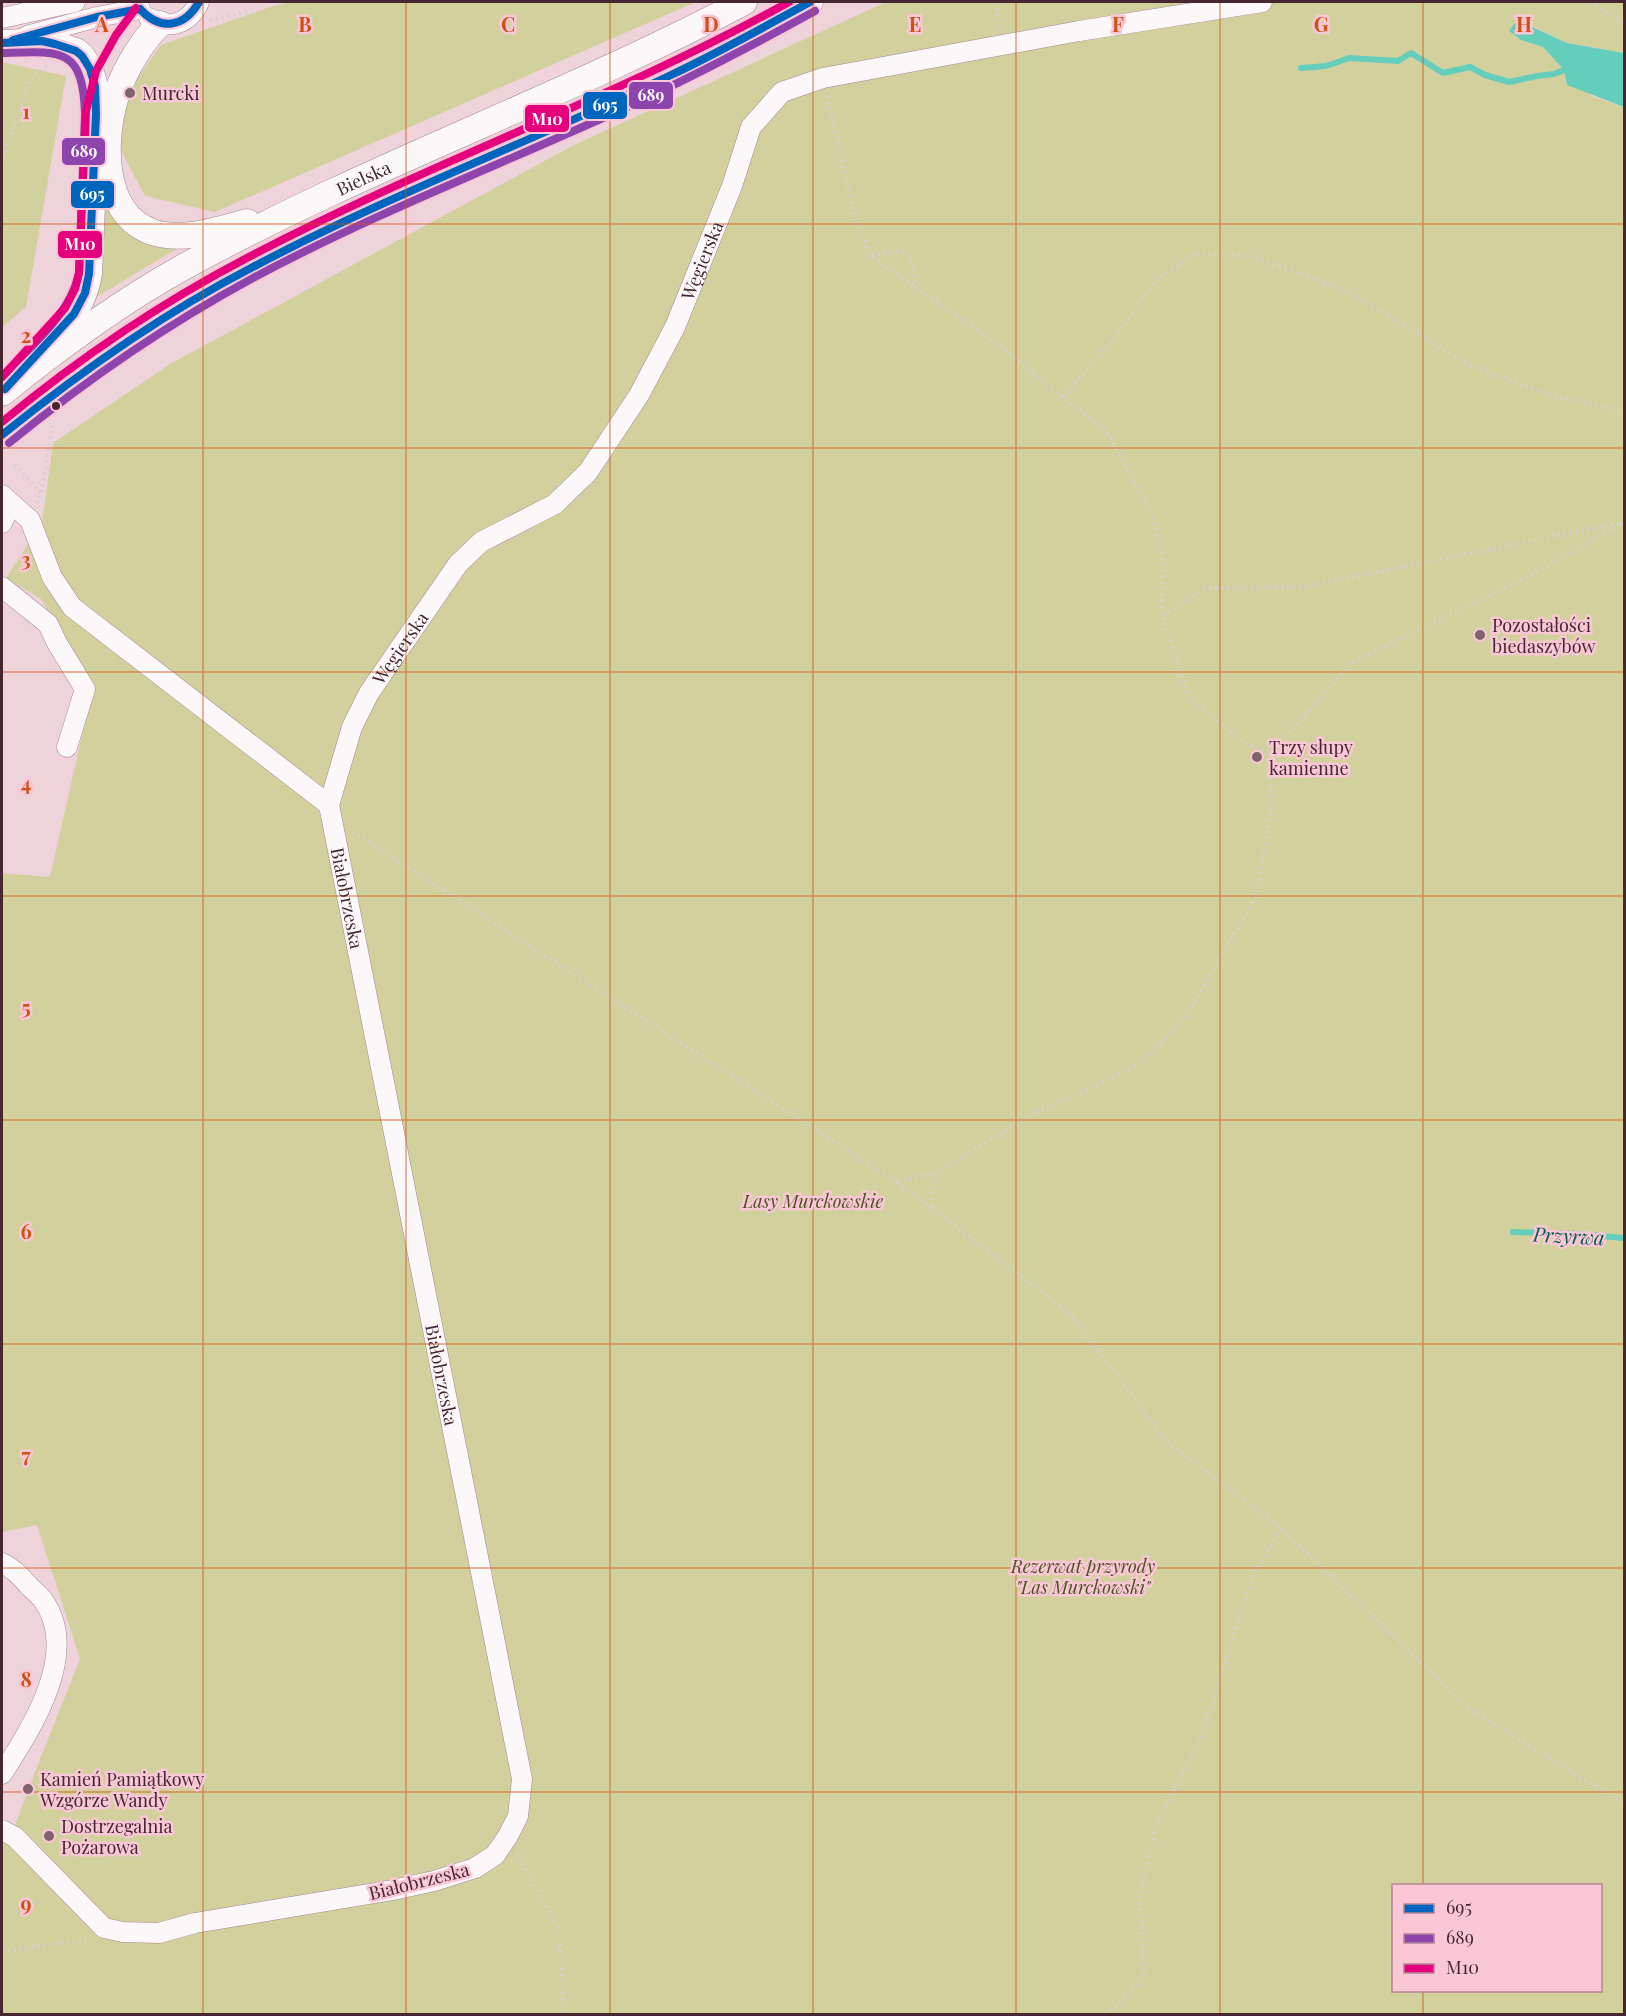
<svg xmlns="http://www.w3.org/2000/svg" width="1626" height="2016" font-family="'Playfair Display',serif">
  <rect width="100%" height="100%" fill="#eed3db"/>
  <g fill="#d2d19e" fill-rule="evenodd">
    <polygon points="291,2 696,2 215,212 145,196 116,141 127,93 161,45 273,6"/>
    <path d="M886,2H1624V53L1567,43L1518,20L1521,40L1543,47L1564,70L1592,96L1624,107V2014H2V1841L13,1831L29,1787L80,1659L37,1525L2,1532V873L50,877L93,686L41,599L6,578L42,523L53,443L170,364L574,145ZM1394,1886H1600V1990H1394Z"/>
    <polygon points="2,62 66,76 26,307 2,327"/>
    <polygon points="107,198 178,248 95,298 99,199"/>
  </g>
  <polygon fill="#65cdbc" points="1517,20 1567,43 1624,53 1624,107 1567,85 1564,70 1543,47 1521,40 1509,31"/>
  <g fill="none" stroke-linecap="round" stroke-linejoin="round">
    <g stroke="#65cdbc" stroke-width="6">
      <polyline points="1301,68 1326,66 1349,58 1398,61 1411,53 1443,73 1470,67 1485,75 1509,82 1537,76 1554,74 1564,70"/>
      <polyline points="1513,1232 1579,1234 1624,1238"/>
    </g>
    <g stroke="#a28891" stroke-width="21">
      <g id="minor">
        <polyline points="2,18 75,2"/>
        <path d="M149,18C169,31 190,23 199,2"/>
        <polyline points="27,36 97,17 140,9"/>
        <path id="s1" d="M2,495L30,520L52,577L72,607L329,805L522,1779L518,1816L508,1836L495,1855L475,1868L434,1881L393,1890L195,1923L159,1933L123,1932L104,1928L15,1837L2,1830"/>
        <polyline points="2,523 10,504"/>
        <polyline points="2,587 48,624 57,643 85,689 67,747"/>
        <path id="s2" d="M329,805L352,727L369,693L458,564L481,542L555,504L588,472L639,395L675,327L732,186L751,127L782,92L823,78L1079,31L1262,2"/>
        <path d="M2,1563C13,1568 21,1577 30,1587C34,1591 39,1595 43,1600C81,1653 31,1729 2,1774"/>
      </g>
    </g>
    <g stroke="#a28891" stroke-width="27">
      <g id="major">
        <path d="M160,24C143,39 126,68 118,90C102,134 99,213 152,232C183,242 217,230 247,222"/>
        <path d="M4,43L42,41L55,44L76,51L82,56L90,69L95,86L96,114L89,274C83,307 70,318 49,341"/>
        <path id="s3" d="M2,393C58,348 117,304 180,269C362,168 560,99 744,2"/>
        <path d="M2,435C78,371 162,315 250,268C433,171 632,107 810,2"/>
      </g>
    </g>
    <g stroke="#d7ced1" stroke-width="4" stroke-dasharray="1.5 4.5" stroke-linecap="butt">
      <polyline points="996,2 999,27"/>
      <polyline points="1590,2 1624,23"/>
      <polyline points="210,20 257,9"/>
      <polyline points="827,96 855,216 871,256 1014,356 1045,384 1106,430 1152,513 1163,555 1162,616 1189,697 1247,745 1270,752"/>
      <polyline points="2,163 29,81 34,74 49,65"/>
      <polyline points="872,256 903,250 912,261 916,288"/>
      <polyline points="1063,397 1112,341 1157,280 1195,254 1252,256 1347,291 1468,364 1541,392 1624,412"/>
      <polyline points="15,465 41,493"/>
      <polyline points="37,503 41,494 53,422"/>
      <polyline points="1163,615 1207,588 1304,587 1624,522"/>
      <polyline points="353,832 897,1182 937,1172 1037,1112 1091,1088 1141,1063 1186,1017 1256,896 1272,806 1270,752 1312,708 1348,665 1530,575 1624,523"/>
      <polyline points="897,1182 1072,1315 1166,1441 1282,1529 1468,1708 1624,1804"/>
      <polyline points="930,1206 937,1172"/>
      <polyline points="517,1853 559,1930 564,2014"/>
      <polyline points="2,1952 89,1938"/>
      <polyline points="1106,2014 1144,1978 1140,1898 1155,1827 1202,1735 1253,1575 1282,1529"/>
    </g>
    <use href="#minor" stroke="#fcf8fa" stroke-width="20"/>
    <use href="#major" stroke="#fcf8fa" stroke-width="26"/>
    <g stroke="#fac7d7" stroke-width="12">
      <g id="bus-1">
        <path d="M140,9C160,31 184,28 199,2"/>
        <polyline points="13,40 97,17 140,9"/>
        <polyline points="2,43 42,41 55,44 76,51 82,56 90,69 95,86 96,114 89,274 85,293 74,314 5,389"/>
        <path d="M2,435C80,372 162,314 251,268C387,196 532,141 671,75C718,53 764,27 810,2"/>
      </g>
    </g>
    <g stroke="#fac7d7" stroke-width="12">
      <g id="bus-2">
        <path d="M2,377C30,346 70,316 79,273L85,114C83,47 61,51 3,53"/>
        <path d="M9,443C85,381 166,325 253,278C367,217 487,170 605,117C677,85 746,49 815,11"/>
      </g>
    </g>
    <g stroke="#fac7d7" stroke-width="12">
      <g id="bus-3">
        <polyline points="2,377 65,308 75,289 79,273 86,111 96,71 116,35 136,8"/>
        <path d="M2,422C77,360 159,304 245,259C423,165 614,99 789,2"/>
      </g>
    </g>
    <use href="#bus-1" stroke="#0065bd" stroke-width="8"/>
    <use href="#bus-2" stroke="#8e44ad" stroke-width="8"/>
    <use href="#bus-3" stroke="#e5007d" stroke-width="8"/>
  </g>
  <path fill="none" stroke="#d05112" stroke-width="1.5" stroke-opacity="0.55" d="M203,2V2014M406,2V2014M610,2V2014M813,2V2014M1016,2V2014M1220,2V2014M1423,2V1886M2,224H1624M2,448H1624M2,672H1624M2,896H1624M2,1120H1624M2,1344H1624M2,1568H1624M2,1792H1624M1423,1990V2014"/>
  <g fill="#80636c" stroke="#fac7d7" stroke-width="2">
    <circle cx="130" cy="93" r="6"/>
    <circle cx="1480" cy="635" r="6"/>
    <circle cx="1257" cy="757" r="6"/>
    <circle cx="28" cy="1789" r="6"/>
    <circle cx="49" cy="1836" r="6"/>
  </g>
  <circle fill="#452631" stroke="#fac7d7" stroke-width="2" cx="56" cy="406" r="5"/>
  <g text-anchor="middle" dominant-baseline="central" stroke-width="5" stroke-linejoin="round" paint-order="stroke">
    <g font-size="18" fill="#452631" stroke="#fac7d7" text-anchor="start">
      <text x="142" y="93">Murcki</text>
      <text x="1492" y="625">Pozostałości<tspan x="1492" dy="21">biedaszybów</tspan></text>
      <text x="1269" y="747">Trzy słupy<tspan x="1269" dy="21">kamienne</tspan></text>
      <text x="40" y="1779">Kamień Pamiątkowy<tspan x="40" dy="21">Wzgórze Wandy</tspan></text>
      <text x="61" y="1826">Dostrzegalnia<tspan x="61" dy="21">Pożarowa</tspan></text>
    </g>
    <g font-size="18" fill="#452631" stroke="#fac7d7">
      <text stroke="none"><textPath href="#s3" startOffset="422">Bielska</textPath></text>
      <text stroke="none"><textPath href="#s2" startOffset="678">Węgierska</textPath></text>
      <text stroke="none"><textPath href="#s2" startOffset="174">Węgierska</textPath></text>
      <text stroke="none"><textPath href="#s1" startOffset="554">Białobrzeska</textPath></text>
      <text stroke="none"><textPath href="#s1" startOffset="1040">Białobrzeska</textPath></text>
      <text transform="translate(419 1881) rotate(-14)">Białobrzeska</text>
    </g>
    <g font-size="18" font-style="italic" fill="#4a531d" stroke="#fac7d7">
      <text x="813" y="1201">Lasy Murckowskie</text>
      <text x="1083" y="1566">Rezerwat przyrody<tspan x="1083" dy="21">"Las Murckowski"</tspan></text>
    </g>
    <g font-size="20" font-style="italic" fill="#025c4e" stroke="#fac7d7">
      <text transform="translate(1569 1235) rotate(3)">Przyrwa</text>
    </g>
  </g>
  <g font-size="20" text-anchor="middle" font-weight="bold" fill="#d05112" stroke="#fac7d7" stroke-width="5" stroke-linejoin="round" paint-order="stroke">
    <text x="102" y="32">A</text>
    <text x="305" y="32">B</text>
    <text x="508" y="32">C</text>
    <text x="711" y="32">D</text>
    <text x="915" y="32">E</text>
    <text x="1118" y="32">F</text>
    <text x="1321" y="32">G</text>
    <text x="1524" y="32">H</text>
    <text x="26" y="119">1</text>
    <text x="26" y="343">2</text>
    <text x="26" y="567">3</text>
    <text x="26" y="791">4</text>
    <text x="26" y="1015">5</text>
    <text x="26" y="1239">6</text>
    <text x="26" y="1463">7</text>
    <text x="26" y="1687">8</text>
    <text x="26" y="1911">9</text>
  </g>
  <g stroke="#fac7d7" stroke-width="2">
    <rect x="628" y="81" width="46" height="29" rx="6" fill="#8e44ad"/>
    <rect x="582" y="91" width="46" height="29" rx="6" fill="#0065bd"/>
    <rect x="524" y="104" width="46" height="29" rx="6" fill="#e5007d"/>
    <rect x="61" y="137" width="45" height="29" rx="6" fill="#8e44ad"/>
    <rect x="70" y="180" width="45" height="29" rx="6" fill="#0065bd"/>
    <rect x="57" y="230" width="46" height="29" rx="6" fill="#e5007d"/>
  </g>
  <g font-size="16" text-anchor="middle" font-weight="bold" fill="#fff">
    <text x="651" y="101">689</text>
    <text x="605" y="111">695</text>
    <text x="547" y="125">M10</text>
    <text x="84" y="157">689</text>
    <text x="92" y="200">695</text>
    <text x="80" y="250">M10</text>
  </g>
  <rect width="1626" height="2016" fill="none" stroke="#452631" stroke-width="6"/>
  <rect x="1392" y="1884" width="210" height="108" fill="#fac7d7" stroke="#b28795" stroke-width="1.5"/>
  <rect x="1404" y="1904" width="30" height="9" fill="#0065bd" stroke="#b28795" stroke-width="1.5"/>
  <text x="1446" y="1914" font-size="18" fill="#452631">695</text>
  <rect x="1404" y="1934" width="30" height="9" fill="#8e44ad" stroke="#b28795" stroke-width="1.5"/>
  <text x="1446" y="1944" font-size="18" fill="#452631">689</text>
  <rect x="1404" y="1964" width="30" height="9" fill="#e5007d" stroke="#b28795" stroke-width="1.5"/>
  <text x="1446" y="1974" font-size="18" fill="#452631">M10</text>
</svg>
